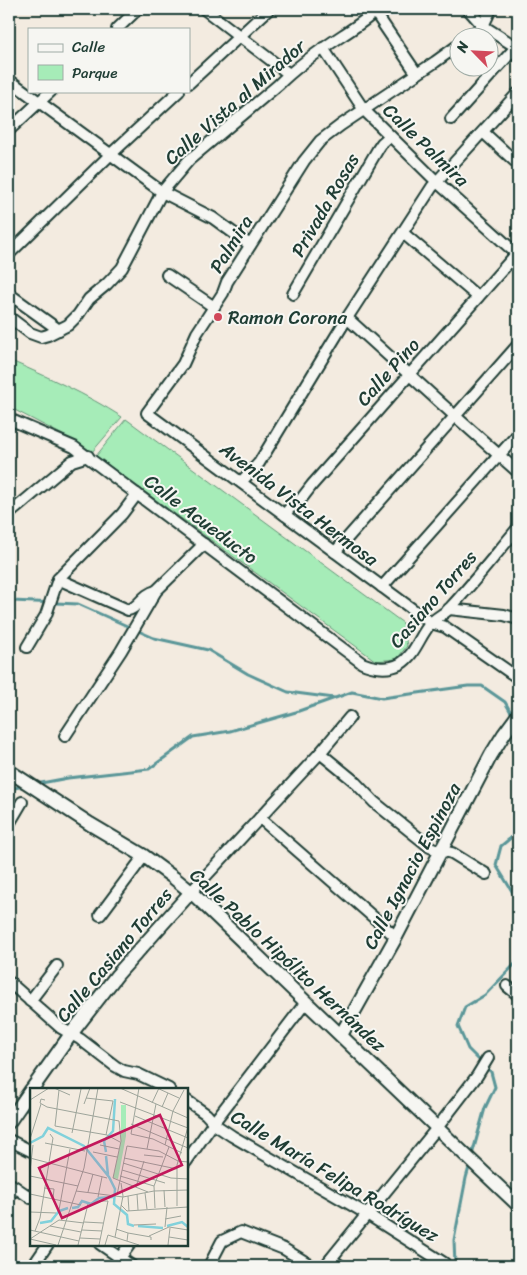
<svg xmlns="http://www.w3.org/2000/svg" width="527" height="1275" font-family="Sriracha,sans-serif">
  <rect width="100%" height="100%" fill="#f3ebe0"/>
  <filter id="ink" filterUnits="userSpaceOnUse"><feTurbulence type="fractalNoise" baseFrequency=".02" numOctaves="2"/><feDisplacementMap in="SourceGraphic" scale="10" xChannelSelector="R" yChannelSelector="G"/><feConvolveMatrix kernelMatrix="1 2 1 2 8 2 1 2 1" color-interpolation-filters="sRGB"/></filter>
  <g filter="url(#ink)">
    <g fill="#a6ecb8" stroke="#629476">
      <path d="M9,360C48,377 86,394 122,417L92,452L82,445L9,407Z"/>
      <polygon points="126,419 403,623 407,646 397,659 376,661 96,456"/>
    </g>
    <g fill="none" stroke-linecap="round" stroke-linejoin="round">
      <g stroke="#5a9698" stroke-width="3">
        <polyline points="9,596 12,601 78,604 154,638 208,650 248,674 288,692 334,698"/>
        <polyline points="36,784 68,778 149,769 193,737 230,731 296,712 352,692 382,698 468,686 482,686 505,702 513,716"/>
        <polyline points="9,789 25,786"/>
        <polyline points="518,832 501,846 496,865 518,901"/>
        <polyline points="472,1155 485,1108 495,1087 491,1072 468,1049 458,1026 465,1007 485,995 516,963 518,947"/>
        <polyline points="455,1266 454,1240 466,1178 470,1164"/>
      </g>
      <g stroke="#1f3d34" stroke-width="14">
        <g id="minor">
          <polyline points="204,9 289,74"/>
          <polyline points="468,9 483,26 518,48"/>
          <polyline points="375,12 417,74"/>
          <polyline points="117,29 138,9"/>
          <polyline points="468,38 483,26 491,9"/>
          <polyline points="460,44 435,62 341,125 320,141 304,161 227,282 223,293 197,333 183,364 147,413 431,623 445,627 518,678"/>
          <polyline points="323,48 364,110 436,181 518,255"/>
          <polyline points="9,80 162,192 213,218 250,245"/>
          <polyline points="189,83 269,9"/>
          <polyline points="451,119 516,47"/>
          <polyline points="9,130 51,91"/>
          <polyline points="483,132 518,164"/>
          <polyline points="403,233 478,297"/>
          <polyline points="9,254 111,154 179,91"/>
          <polyline points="167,275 214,307"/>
          <polyline points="9,294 59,330"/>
          <polyline points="293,294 378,149 382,143 390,136"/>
          <path d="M9,317L30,333L41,337L48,335L68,325L78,315L89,299L107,284L122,268L162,192L189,160L278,85C297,66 320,50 343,35C355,27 368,19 378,9"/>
          <polyline points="347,318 455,416 518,472"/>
          <path d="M9,419L74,447L362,663C373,668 388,670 400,664C415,655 419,637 430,624C436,617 445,614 451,607C474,582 496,554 518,528"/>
          <polyline points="241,482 259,463 347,318 432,187 518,93"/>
          <polyline points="9,514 72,461 88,456"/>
          <polyline points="285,515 289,509 302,498 312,485 518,252"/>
          <polyline points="335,552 518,345"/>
          <path d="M58,579L128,610C139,608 142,594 156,591"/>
          <polyline points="382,587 518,434"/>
          <polyline points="449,609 504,615 518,619"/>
          <polyline points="27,647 46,615 58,579 122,514 137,494"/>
          <polyline points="65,736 121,651 156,591 204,544"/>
          <polyline points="320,753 353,780 374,802 430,847 435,849 452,853 486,874"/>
          <polyline points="260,818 396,937"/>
          <polyline points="9,824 22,802"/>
          <polyline points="191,892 320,753 350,717"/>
          <polyline points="100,915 144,856"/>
          <polyline points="9,982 61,1028 80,1039 115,1066 124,1071 138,1074 169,1089"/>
          <polyline points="507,986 518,995"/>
          <polyline points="30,1001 57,966"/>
          <polyline points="186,1100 206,1114 217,1126 232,1136 367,1214 444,1263"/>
          <polyline points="9,1140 31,1151"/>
          <polyline points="186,1162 214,1122 306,1002"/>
          <polyline points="9,1183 31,1198"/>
          <polyline points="9,1197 15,1187"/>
          <polyline points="100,1244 132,1266"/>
          <polyline points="331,1259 341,1266"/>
          <polyline points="33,1266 48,1244"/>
          <polyline points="114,1266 130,1244"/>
          <polyline points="209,1266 222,1241 241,1232 284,1249 312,1266"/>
          <polyline points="325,1266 437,1128 477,1076 488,1058"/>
        </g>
      </g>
      <g stroke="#1f3d34" stroke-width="16">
        <g id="tertiary">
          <polyline points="9,771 90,824 144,856 174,878 191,892 481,1170 518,1205"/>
          <polyline points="341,1035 396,937 491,755 504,734 518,715"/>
          <polyline points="32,1089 71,1034 117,975 191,892"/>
          <polyline points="9,1122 31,1090"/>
        </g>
      </g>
      <use href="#minor" stroke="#f6f6f2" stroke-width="10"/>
      <use href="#tertiary" stroke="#f6f6f2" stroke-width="12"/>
    </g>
  </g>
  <circle fill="#d1495b" stroke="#f6f6f2" stroke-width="2" cx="218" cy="317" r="5"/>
  <g text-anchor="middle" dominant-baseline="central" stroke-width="4" stroke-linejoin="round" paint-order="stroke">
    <g font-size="19" fill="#1f3d34" stroke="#f6f6f2">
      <text transform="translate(235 102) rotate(-41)">Calle Vista al Mirador</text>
      <text transform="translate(426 145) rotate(44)">Calle Palmira</text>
      <text transform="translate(325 205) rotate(-60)">Privada Rosas</text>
      <text transform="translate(231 244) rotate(-58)">Palmira</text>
      <text transform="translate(388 372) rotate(-48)">Calle Pino</text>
      <text transform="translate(299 504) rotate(37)">Avenida Vista Hermosa</text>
      <text transform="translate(201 519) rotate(37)">Calle Acueducto</text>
      <text transform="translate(433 599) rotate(-49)">Casiano Torres</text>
      <text transform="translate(412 866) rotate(-62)">Calle Ignacio Espinoza</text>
      <text transform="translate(114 955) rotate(-50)">Calle Casiano Torres</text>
      <text transform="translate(288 960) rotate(43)">Calle Pablo Hipólito Hernández</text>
      <text transform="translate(335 1176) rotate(31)">Calle María Felipa Rodríguez</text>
    </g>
    <g font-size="19" fill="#1f3d34" stroke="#f6f6f2" text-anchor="start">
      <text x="228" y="317">Ramon Corona</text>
    </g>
  </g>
  <g transform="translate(30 1088)">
    <rect width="158" height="158" fill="#f3ebe0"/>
    <path d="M91,17H96V48L88,91L83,90L91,53Z" fill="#a6ecb8"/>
    <path fill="none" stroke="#81d1db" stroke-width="2.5" d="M0,55L13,48L18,40L54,58L79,89L85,101L84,116L97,127L98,136L104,138M76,64L74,53L83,43L85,11M76,68L78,87M42,120L48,119L52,113L61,116L69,110L83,109M10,135L21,133L29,123L38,120M108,138L133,140M137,138L152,134L158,139"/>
    <path fill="none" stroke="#9ea59b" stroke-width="1" d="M24,0L40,7M90,0L158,30M127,0L149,10M29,2L25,38L77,47L90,54M56,10L83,13M0,12L19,0M15,12L11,11L10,15L17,19L89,33L91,53L83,90L118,104M90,14L158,40M122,15L129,0M54,16L60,0M132,19L138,5M105,28L158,50M101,36L158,60M42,45L51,1M101,46L123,51L152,65M101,46L109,0M76,47L83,13M0,51L11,16M15,55L55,63M70,57L89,61M135,57L143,23L154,2M117,61L126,16M63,64L87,69M114,67L133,69M0,70L77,90M94,70L147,81M93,75L141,90L158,91M92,82L135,95M0,83L3,57M0,88L48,98M90,88L124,98M106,99L114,73M14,100L24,101L23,111M134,102L135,119M46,103L93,109L124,103L158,102M58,104L63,86M115,105L117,121M0,106L51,117M107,106L108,122M87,107L97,58L129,63L148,73L158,74M98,108L99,123M68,109L72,89M91,117L97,123L158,119M147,118V77L158,39M125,120L124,98L139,59M29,122L40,61M0,124L26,125M135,131L151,128M54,134L73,135M104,137L126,136M20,138L51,144M135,139L137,119M86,141L98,145L97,153M0,142L49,153M52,142L72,143M5,143L10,130L23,50L20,46M98,145L121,149V152M119,148L139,139L158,142M85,149L93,108L91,95M139,149L158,152M50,150L70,151M0,151L29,132L54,135M0,151L26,157M28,157L54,80L68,0M48,157L58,116M69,157L78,113H72M75,157L78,147L109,157M138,157L140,140"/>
    <path fill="#c2185b" fill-opacity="0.15" stroke="#c2185b" stroke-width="2.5" d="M130,27L152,77L32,130L9,80Z"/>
    <rect width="158" height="158" fill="none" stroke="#1f3d34" stroke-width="2.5"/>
  </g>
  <rect width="527" height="1275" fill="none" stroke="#f6f6f2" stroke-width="30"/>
  <rect x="15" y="15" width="497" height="1245" fill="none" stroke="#1f3d34" stroke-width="2" filter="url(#ink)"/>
  <rect x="28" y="28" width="162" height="65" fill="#f6f6f2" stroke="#a0aca6"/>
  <rect x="38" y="44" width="25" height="8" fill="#f6f6f2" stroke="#a0aca6"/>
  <text x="72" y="52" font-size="15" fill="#1f3d34">Calle</text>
  <rect x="38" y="65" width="25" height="15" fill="#a6ecb8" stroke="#a0aca6"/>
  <text x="72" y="78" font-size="15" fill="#1f3d34">Parque</text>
  <g transform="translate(474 52) rotate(294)"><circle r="24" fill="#f6f6f2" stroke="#a0aca6"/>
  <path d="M0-4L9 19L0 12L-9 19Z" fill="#d1495b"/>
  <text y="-8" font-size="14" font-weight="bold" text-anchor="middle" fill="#1f3d34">N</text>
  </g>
</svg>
